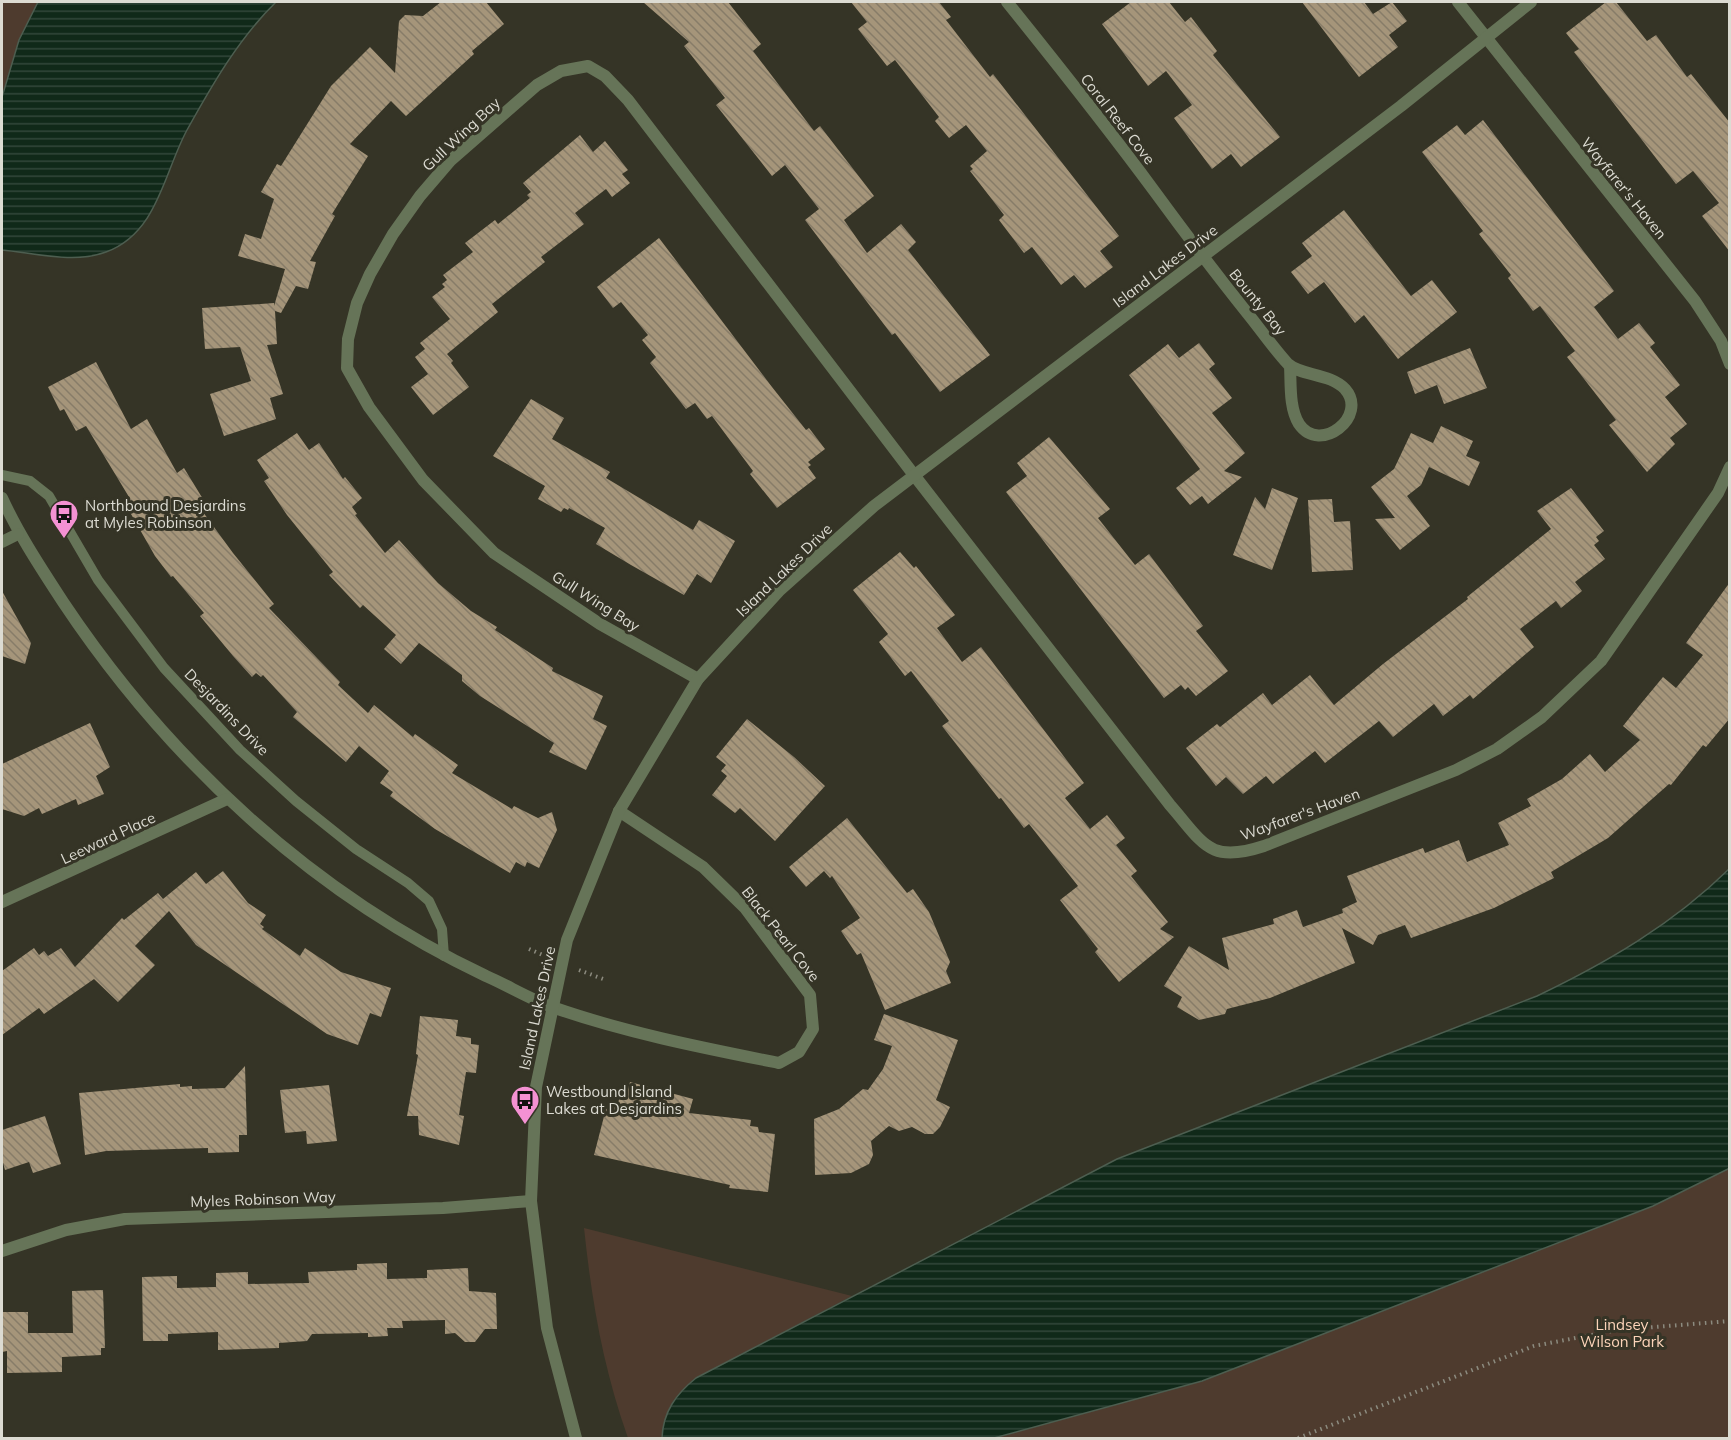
<svg xmlns="http://www.w3.org/2000/svg" width="1731" height="1440" font-family="Mulish,sans-serif">
  <defs>
    <pattern id="water-rules" width="6" height="5" patternUnits="userSpaceOnUse" patternTransform="scale(1.5)"><rect width="6" height="5" fill="#102919"/><path d="M0 2.5h6" fill="none" stroke="#32473a"/></pattern>
    <pattern id="building-back-hatch" width="6" height="6" patternUnits="userSpaceOnUse" patternTransform="scale(1.5)"><rect width="6" height="6" fill="#a5957a"/><path d="M-1 5l2 2M0 0l6 6M5-1l2 2" fill="none" stroke="#877c68"/></pattern>
  </defs>
  <rect width="100%" height="100%" fill="#353426"/>
  <g fill="#4e3b2e">
    <polygon points="2,2 38,2 19,40 2,97"/>
    <polygon points="1729,1168 1729,1438 994,1438 1202,1381 1653,1206"/>
    <path d="M584,1228L852,1296L696,1378C677,1393 663,1414 662,1438H628C603,1367 592,1303 584,1228Z"/>
  </g>
  <g fill="url(#water-rules)" stroke="#4d5e50" stroke-width="1.5">
    <path d="M38,2H276C239,38 212,85 187,130C164,172 158,233 106,252C75,264 34,253 2,250V97L19,40Z"/>
    <path d="M1729,869L1730,1168L1653,1206L1202,1381L994,1438H662C663,1412 676,1394 696,1378L1117,1159L1537,996C1608,962 1673,924 1729,869Z"/>
  </g>
  <g fill="url(#building-back-hatch)">
    <polygon points="441,2 486,2 504,24 472,51 474,54 406,116 391,101 350,144 368,156 332,214 335,216 310,261 316,262 308,289 296,286 281,313 275,311 277,344 267,345 283,394 270,398 276,419 224,436 210,394 251,381 240,347 205,349 202,308 274,303 274,306 285,269 238,256 245,234 261,239 274,199 261,192 277,164 281,166 331,86 370,47 395,73 399,21 405,15 423,16"/>
    <polygon points="643,2 728,2 761,44 753,51 814,131 820,126 874,196 844,220 867,253 901,224 916,242 908,250 990,355 940,392 895,333 892,335 805,220 819,209 785,165 772,176 716,105 725,98 684,46 689,42"/>
    <polygon points="851,2 939,2 951,17 946,20 990,77 993,74 1119,236 1100,251 1113,267 1085,288 1074,275 1061,285 1032,247 1024,253 999,220 1004,215 970,171 973,169 970,166 987,151 966,125 949,138 935,121 939,117 895,60 887,66 858,29 867,22"/>
    <polygon points="1131,2 1169,2 1185,22 1191,17 1217,51 1213,55 1280,137 1241,167 1231,154 1212,169 1174,118 1192,105 1166,71 1148,86 1102,24"/>
    <polygon points="1302,2 1364,2 1373,14 1392,2 1407,21 1389,35 1398,47 1359,77"/>
    <polygon points="1606,2 1616,2 1647,41 1656,35 1687,77 1691,74 1730,123 1730,252 1702,216 1719,203 1693,171 1676,184 1574,52 1579,49 1566,33"/>
    <polygon points="1483,120 1614,291 1594,307 1618,339 1639,323 1655,343 1650,347 1680,385 1665,397 1687,424 1670,438 1675,444 1647,472 1609,425 1616,420 1567,357 1575,351 1540,306 1533,311 1508,278 1511,275 1479,234 1483,231 1422,152 1457,125 1465,135"/>
    <polygon points="580,135 593,152 605,141 628,170 622,174 630,183 612,197 606,189 575,213 584,224 541,257 545,262 492,304 498,312 447,354 453,361 451,363 469,387 433,415 411,387 428,374 415,357 425,349 420,343 450,319 432,297 445,287 442,284 447,280 443,275 473,252 465,243 495,220 498,224 530,198 527,195 531,192 523,183"/>
    <polygon points="1344,210 1411,296 1432,280 1457,312 1398,359 1364,315 1355,323 1324,282 1308,294 1291,272 1312,256 1302,243"/>
    <polygon points="659,238 772,387 806,430 809,428 825,449 808,462 811,465 808,467 816,478 777,508 750,474 753,471 712,416 707,419 695,403 686,409 650,363 656,357 642,340 648,335 621,302 613,308 597,287"/>
    <polygon points="1199,343 1215,364 1209,369 1232,398 1212,413 1245,453 1224,471 1242,477 1208,504 1202,496 1190,505 1176,488 1200,469 1129,375 1168,344 1179,358"/>
    <polygon points="1470,348 1487,388 1444,404 1437,385 1415,394 1407,372"/>
    <polygon points="96,362 131,429 147,419 177,473 184,468 206,504 200,508 233,553 274,604 269,608 340,682 338,685 368,713 374,705 413,737 415,734 458,765 452,773 512,809 514,806 538,818 552,812 557,830 539,868 527,862 525,867 516,862 510,873 435,829 390,796 393,792 380,783 389,771 359,746 346,762 293,717 297,712 263,675 261,677 256,673 252,677 233,656 200,616 204,613 173,576 171,577 155,556 123,500 129,497 86,426 76,431 64,409 60,411 48,387"/>
    <polygon points="531,399 564,418 552,439 610,472 606,478 693,530 699,520 735,541 711,583 697,574 684,595 631,565 596,544 605,528 569,508 568,510 564,508 561,512 538,499 545,486 493,456"/>
    <polygon points="1441,426 1473,441 1466,456 1480,462 1469,486 1429,467 1421,485 1407,496 1430,526 1400,550 1375,519 1395,518 1371,487 1394,469 1411,433 1433,443"/>
    <polygon points="297,433 309,450 319,443 343,479 345,477 362,498 352,507 357,514 355,515 385,553 399,540 438,583 471,611 497,627 495,630 553,668 552,671 603,696 593,719 607,726 586,770 549,752 554,743 480,696 462,681 462,675 419,643 401,664 384,649 396,635 363,605 360,608 329,575 333,572 287,515 264,481 269,478 257,460"/>
    <polygon points="1049,437 1110,509 1098,518 1135,565 1149,554 1203,626 1196,631 1228,671 1196,696 1188,687 1185,690 1181,685 1164,698 1006,492 1027,476 1017,463"/>
    <polygon points="1272,488 1298,498 1272,570 1233,555 1255,497 1265,509"/>
    <polygon points="1571,488 1604,531 1596,537 1599,541 1594,545 1605,559 1575,582 1582,591 1561,608 1556,601 1520,629 1534,647 1473,699 1470,695 1443,716 1434,704 1393,737 1379,721 1325,763 1315,751 1273,784 1266,776 1243,794 1226,777 1216,786 1186,748 1217,724 1220,727 1263,693 1272,705 1310,675 1334,705 1383,664 1468,599 1467,597 1551,529 1537,511"/>
    <polygon points="1332,499 1334,522 1350,521 1353,570 1312,572 1308,500"/>
    <polygon points="900,552 914,568 916,566 955,615 937,628 962,662 981,647 1084,783 1065,798 1090,829 1107,815 1125,838 1116,845 1137,871 1131,876 1168,922 1160,929 1174,937 1119,982 1095,952 1098,949 1060,900 1078,886 1029,824 1024,828 1001,798 999,799 942,726 949,721 911,671 905,676 879,642 888,634 853,590"/>
    <polygon points="1730,582 1730,718 1706,747 1703,745 1671,785 1669,784 1608,838 1551,872 1554,878 1494,908 1411,938 1405,925 1378,935 1373,945 1342,928 1355,963 1270,998 1227,1009 1225,1014 1199,1020 1177,1007 1182,997 1164,986 1189,946 1229,970 1222,938 1274,924 1273,919 1297,910 1303,927 1343,913 1342,909 1357,902 1347,876 1423,848 1425,853 1459,840 1467,862 1509,845 1498,823 1531,806 1527,799 1562,779 1590,754 1605,772 1640,740 1623,726 1639,706 1663,677 1676,688 1703,655 1686,643"/>
    <polygon points="2,591 31,643 25,664 2,656"/>
    <polygon points="747,719 794,757 825,786 775,841 740,808 735,813 712,795 727,776 721,771 726,765 716,757"/>
    <polygon points="90,723 110,767 96,776 104,794 78,805 76,799 42,814 39,808 24,816 2,809 2,764"/>
    <polygon points="847,818 907,893 913,889 929,912 950,962 946,971 951,983 885,1010 861,953 857,955 841,931 860,918 832,876 830,878 824,871 806,887 789,867"/>
    <polygon points="223,871 248,903 266,915 260,924 264,927 262,929 300,956 305,948 341,972 391,988 381,1017 370,1013 358,1045 327,1034 196,945 169,911 135,946 155,965 118,1002 94,979 44,1014 39,1008 2,1035 2,971 34,948 39,955 44,951 48,956 61,948 75,967 122,918 124,920 158,893 163,899 196,872 206,884"/>
    <polygon points="884,1014 958,1040 936,1100 950,1107 940,1127 933,1134 925,1134 912,1127 899,1131 889,1126 871,1141 873,1155 869,1164 851,1173 815,1175 814,1119 839,1109 863,1089 868,1090 883,1069 892,1046 874,1040"/>
    <polygon points="420,1016 458,1020 456,1036 471,1038 471,1044 479,1045 476,1073 466,1072 459,1115 464,1116 459,1145 419,1135 418,1116 407,1116 418,1055 416,1054"/>
    <polygon points="245,1066 247,1135 239,1135 239,1152 208,1153 208,1148 106,1151 85,1155 79,1093 180,1084 180,1087 192,1086 192,1089 225,1088"/>
    <polygon points="630,1082 693,1099 689,1113 751,1120 750,1126 758,1127 759,1132 775,1134 768,1192 729,1188 730,1185 594,1155 608,1101 618,1103 620,1096 626,1097"/>
    <polygon points="329,1085 337,1141 307,1144 306,1131 285,1133 280,1090"/>
    <polygon points="45,1116 61,1164 33,1173 29,1162 5,1170 2,1159 2,1130"/>
    <polygon points="387,1263 387,1279 427,1278 427,1270 468,1268 469,1291 496,1293 497,1329 485,1329 475,1342 465,1342 455,1333 445,1334 445,1320 402,1321 403,1328 387,1328 388,1336 368,1337 368,1333 312,1334 307,1341 279,1343 279,1348 218,1350 218,1332 168,1334 168,1341 143,1341 142,1277 177,1276 177,1288 216,1287 216,1273 248,1272 248,1284 309,1283 308,1272 357,1270 357,1264"/>
    <polygon points="103,1290 105,1348 101,1348 101,1355 62,1357 62,1372 7,1373 7,1351 2,1352 2,1312 28,1312 28,1333 73,1333 72,1291"/>
  </g>
  <g fill="none" stroke-linecap="round" stroke-linejoin="round">
    <g stroke="#8c8b7f" stroke-width="4" stroke-dasharray="1.5 4.5" stroke-linecap="butt">
      <polyline points="529,949 545,956"/>
      <polyline points="579,970 603,979"/>
      <polyline points="1298,1438 1534,1346 1617,1330 1730,1321"/>
    </g>
    <polyline stroke="#667458" stroke-width="10" points="2,475 30,481 49,496 98,580 164,668 240,750 296,801 356,849 408,883 429,901 442,929 444,956"/>
    <g stroke="#667458" stroke-width="12">
      <path d="M1007,2C1057,64 1107,127 1155,192C1185,233 1216,274 1248,314C1261,330 1274,349 1288,364C1301,376 1330,373 1345,389C1369,416 1320,455 1299,424C1289,408 1291,384 1290,366"/>
      <polyline points="1458,2 1695,301 1721,341 1730,364"/>
      <path d="M2,498C19,535 41,568 63,602C169,761 313,894 486,976C509,986 531,1000 555,1008C627,1033 704,1048 779,1063L799,1052L813,1029L810,995L745,908L703,867L619,811"/>
      <polyline points="2,542 18,534"/>
      <path d="M698,679L600,624L494,553L423,480L369,407L347,368L348,339L357,303L370,274L393,234L420,196L450,161L537,85L561,71L588,66L605,76L628,100L914,475L1170,805C1204,844 1209,864 1264,846L1456,770L1497,749L1542,717L1601,661L1718,493L1730,467"/>
      <polyline points="2,902 227,799"/>
      <polyline points="2,1251 66,1230 125,1219 443,1208 531,1201"/>
      <polyline points="576,1438 547,1328 531,1201 536,1087 567,940 619,811 698,679 780,590 874,506 1401,106 1531,2"/>
    </g>
  </g>
  <defs>
    <g id="bus-pin" transform="scale(1.5)"><path d="M0 17L-7.5 6A9.5 9.5 0 1 1 7.5 6Z" fill="#f491d3" stroke="#353426"/><path d="M-5-6H5V4H4V6H2V4H-2V6H-4V4H-5ZM-3.5-4V0h7V-4ZM-3.5 1.2v1.5H-2V1.2ZM2 1.2v1.5H3.5V1.2Z" fill="#111"/></g>
  </defs>
  <g fill-rule="evenodd">
    <use href="#bus-pin" x="64" y="514"/>
    <use href="#bus-pin" x="525" y="1100"/>
  </g>
  <g text-anchor="middle" dominant-baseline="central" stroke-width="6" stroke-linejoin="round" paint-order="stroke">
    <g font-size="15" fill="#dcdbd2" stroke="#353426">
      <text transform="translate(1118 119) rotate(52)">Coral Reef Cove</text>
      <text transform="translate(461 134) rotate(-43)">Gull Wing Bay</text>
      <text transform="translate(1624 188) rotate(51)">Wayfarer's Haven</text>
      <text transform="translate(1165 266) rotate(-37)">Island Lakes Drive</text>
      <text transform="translate(1258 302) rotate(51)">Bounty Bay</text>
      <text transform="translate(784 570) rotate(-44)">Island Lakes Drive</text>
      <text transform="translate(596 601) rotate(32)">Gull Wing Bay</text>
      <text transform="translate(227 712) rotate(46)">Desjardins Drive</text>
      <text transform="translate(1300 814) rotate(-20)">Wayfarer's Haven</text>
      <text transform="translate(108 838) rotate(-25)">Leeward Place</text>
      <text transform="translate(781 934) rotate(52)">Black Pearl Cove</text>
      <text transform="translate(537 1008) rotate(-78)">Island Lakes Drive</text>
      <text transform="translate(263 1199) rotate(-2)">Myles Robinson Way</text>
    </g>
    <g font-size="15" fill="#dcdbd2" stroke="#353426" text-anchor="start">
      <text x="85" y="505">Northbound Desjardins<tspan x="85" dy="17">at Myles Robinson</tspan></text>
      <text x="546" y="1091">Westbound Island<tspan x="546" dy="17">Lakes at Desjardins</tspan></text>
    </g>
    <g font-size="15" fill="#fcd4b9" stroke="#353426">
      <text x="1622" y="1324">Lindsey<tspan x="1622" dy="17">Wilson Park</tspan></text>
    </g>
  </g>
  <rect width="1731" height="1440" fill="none" stroke="#dcdbd2" stroke-width="6"/>
</svg>
